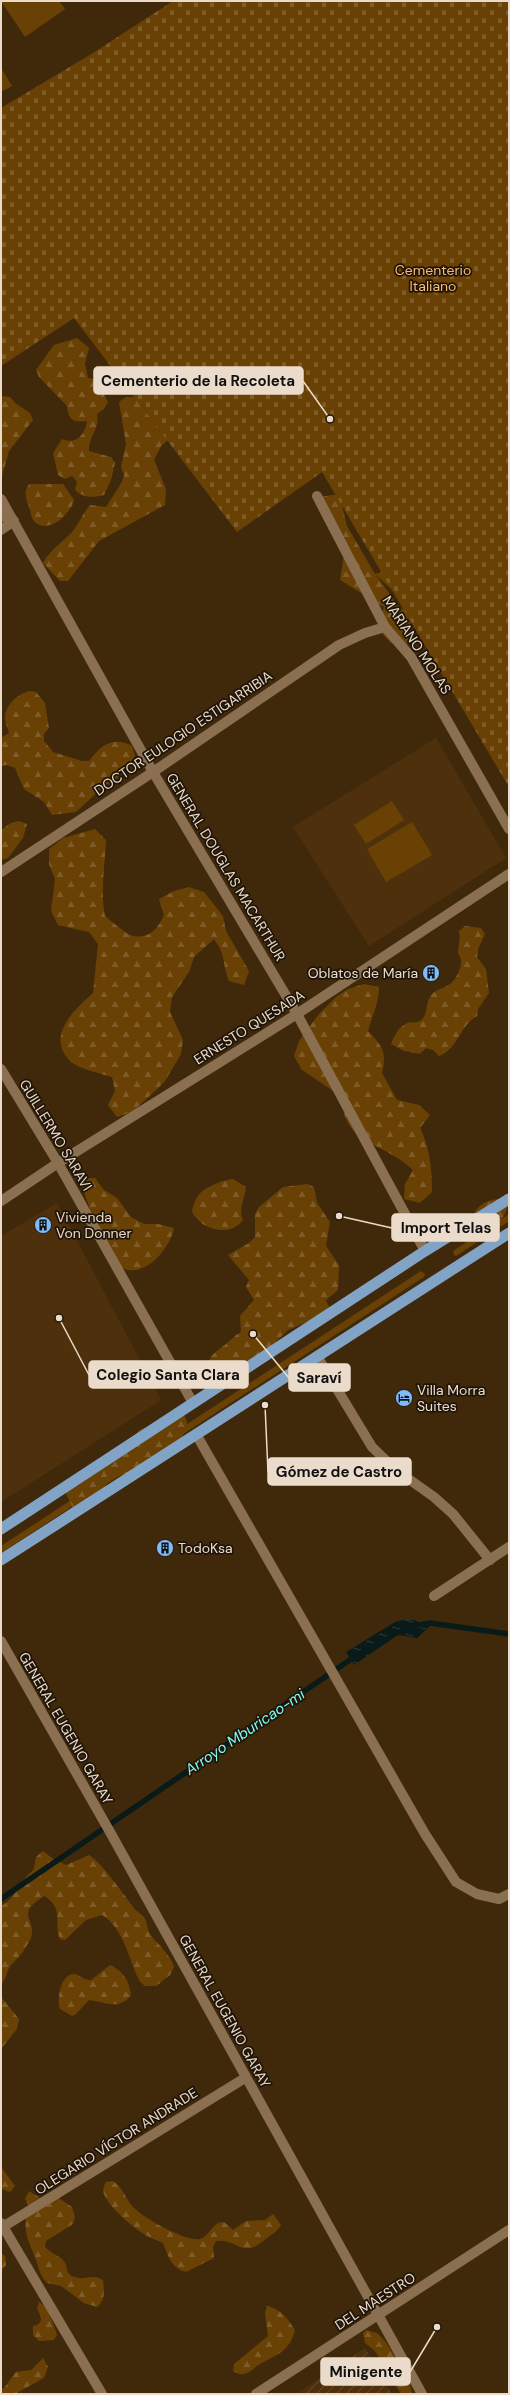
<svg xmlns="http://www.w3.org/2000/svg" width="510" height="2395" font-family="'DM Sans',sans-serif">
  <defs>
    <pattern id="industrial-furrows" width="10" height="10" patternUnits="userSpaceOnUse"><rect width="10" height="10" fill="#4e310c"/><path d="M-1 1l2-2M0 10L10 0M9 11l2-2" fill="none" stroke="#684e2e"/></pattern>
    <pattern id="forest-firs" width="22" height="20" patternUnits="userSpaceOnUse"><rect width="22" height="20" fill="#6a4104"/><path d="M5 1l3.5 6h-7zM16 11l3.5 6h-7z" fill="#7f5c27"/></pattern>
    <pattern id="cemetery-stones" width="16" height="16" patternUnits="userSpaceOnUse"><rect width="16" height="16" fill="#6a4104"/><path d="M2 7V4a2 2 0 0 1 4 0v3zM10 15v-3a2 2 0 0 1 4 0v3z" fill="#7f5c27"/></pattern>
    <pattern id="water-ripples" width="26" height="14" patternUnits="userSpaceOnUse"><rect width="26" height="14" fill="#0a1a19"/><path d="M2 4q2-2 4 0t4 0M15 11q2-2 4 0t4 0" fill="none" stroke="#2e3b39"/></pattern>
  </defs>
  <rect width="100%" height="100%" fill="#40290b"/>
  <g fill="#4e310c">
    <polygon points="436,738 506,858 369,946 293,827"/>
    <polygon points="57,1203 161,1400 1,1502 1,1236"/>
  </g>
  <polygon fill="url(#industrial-furrows)" points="365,2348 392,2394 296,2394"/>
  <g fill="#6a4104">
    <polygon points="1,1 59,1 65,9 25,37"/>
    <polygon points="1,68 12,86 1,92"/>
    <polygon points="392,801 404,820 366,844 354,825"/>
    <polygon points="412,822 432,855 386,882 367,849"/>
    <polygon points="509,1214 509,1221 456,1256 454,1255 453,1251"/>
    <polygon points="421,1271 425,1274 424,1277 1,1553 1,1546"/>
  </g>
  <g fill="url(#forest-firs)">
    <path d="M77,338L89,348L85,363L88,378L103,380L104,395L108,402L104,409L97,414C100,429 88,437 89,451L111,457L115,463L111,480L104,495C93,498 83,498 75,490L77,482L72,476L65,479L58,475L53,453L62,439C76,445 85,435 87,421C74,423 68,420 67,406L39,377L36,370L54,345Z"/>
    <polygon points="1,396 10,397 15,403 30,413 33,420 9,451 1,480"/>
    <path d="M126,397H141L174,435L161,446L154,460L166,489L165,505L99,541L68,581H60L43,563C50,550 63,542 73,531C79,523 83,513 90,505L106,507L122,482L124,475L121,467L126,444L119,402Z"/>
    <path d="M29,484H63L74,500C71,514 47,536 34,521C31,518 31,511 29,507C26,497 23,493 29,484Z"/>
    <path d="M339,494L347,526L375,574L407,564L401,598L376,575L397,605L407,612L414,635L409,644L391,643C376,629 378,625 384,607L340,580L344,555L329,530L320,497Z"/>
    <path d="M29,691L36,692L45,703L49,728L44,734V741L53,752L82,761H89C101,745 113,736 132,746L135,756L121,775L113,782L105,785L76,812L52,815L44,802L24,789L15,768L7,765L1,766V738L9,733C8,728 5,723 5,718C5,705 18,694 29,691Z"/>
    <polygon points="19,821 27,824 23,838 8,858 1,860 1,830 11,823"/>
    <path d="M95,829L106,840C105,865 100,892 105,916C110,920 128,935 130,935C148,941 158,929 164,915L159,899L174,891L189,887L204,892L223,916L226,931L249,971L244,985L229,981C222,963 226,955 214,939L194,957L189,972L172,997L170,1012L183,1040L181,1054L165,1081L154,1092L132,1112L117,1117L108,1105L115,1091L112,1077C99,1073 78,1069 69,1060C46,1035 75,1009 93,993L98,944L89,932L58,925L51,911L55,879L49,864V849L63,838Z"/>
    <path d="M465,926L481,928L485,934L478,949L477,957L486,969L489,993L478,1009L477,1016C460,1025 458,1049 439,1056L433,1050L426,1048L420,1054L404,1051L391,1044C395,1034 400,1024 411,1022C414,1022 417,1023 420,1021C428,1016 425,1005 430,997C436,988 442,990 450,984C456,980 462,967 461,960C461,957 458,955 458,952C458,944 461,939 459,931Z"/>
    <path d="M364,984L379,987C379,1003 372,1016 368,1031C383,1047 387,1052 382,1073L397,1100L419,1105L430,1115L420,1128C430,1148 432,1169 432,1192L420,1203L404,1199L405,1184L413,1170C382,1140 344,1147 341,1096L302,1070L294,1056L299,1041L319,1014L336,997L348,989Z"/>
    <path d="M87,1178H95L104,1190L117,1198L131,1217L144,1224H158L174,1228C170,1249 144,1279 122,1268C107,1240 89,1215 82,1184Z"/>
    <path d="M233,1179L246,1187C245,1200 238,1207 243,1220C230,1238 200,1230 192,1211C193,1206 195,1200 198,1196C204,1187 223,1180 233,1179Z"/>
    <path d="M307,1184L314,1187L317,1203L330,1222L326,1246L339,1265L338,1290L326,1300L329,1307L326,1314L288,1330L263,1354L241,1364L221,1379L213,1377C203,1358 213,1354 226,1344C231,1340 235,1335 241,1332L240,1316L254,1300L246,1287L249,1280L228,1255L249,1243L255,1237V1214L259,1207L283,1187Z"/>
    <path d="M498,1199L508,1204C504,1221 487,1248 468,1231C471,1213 479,1201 498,1199Z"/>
    <path d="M176,1408C209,1430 158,1458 139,1469C130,1473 119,1475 110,1480L107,1482L103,1493L73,1508L66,1494L67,1491L133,1439L139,1430L153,1425Z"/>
    <path d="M43,1851L52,1858L66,1865L89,1855C102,1863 124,1895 134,1908C137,1912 143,1914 145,1919C148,1924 147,1931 151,1936C157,1942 173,1959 174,1967L170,1975L156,1986H145L140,1982C129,1961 124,1928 102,1915L86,1920L65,1940L60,1939C53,1923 65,1908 44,1896C13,1916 38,1919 31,1938C28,1944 22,1954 17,1959C14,1962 11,1964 9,1968C6,1974 6,1979 1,1984V1906C16,1898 21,1880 34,1869L36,1857Z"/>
    <path d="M110,1965C123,1971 129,1980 131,1995C119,2011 106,2002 89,2000L76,2014L72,2016L60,2009C57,2000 60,1975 73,1974C80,1974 84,1981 91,1980Z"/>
    <polygon points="1,1997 19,2019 17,2029 1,2049"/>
    <polygon points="1,2167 15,2186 10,2192 1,2189"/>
    <path d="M113,2181C124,2189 125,2198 133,2207C143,2218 186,2242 200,2239C206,2238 212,2227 218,2223L224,2222L233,2230L246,2221L265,2220L273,2214L281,2225C275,2234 270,2235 263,2241C241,2259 238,2238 216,2241L213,2247L214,2258L186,2272C170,2267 169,2257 163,2243C158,2240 154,2240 149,2237C137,2231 108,2207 104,2194C102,2190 104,2186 106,2182Z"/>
    <path d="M29,2191L43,2200L57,2197L72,2207L75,2217L73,2224L46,2241L45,2247C50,2253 58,2255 63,2260C69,2267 64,2274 75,2277C86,2281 91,2273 103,2280C104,2290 106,2300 97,2307L84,2303L61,2286L47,2283C40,2276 39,2269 36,2260C28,2239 21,2229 29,2206L25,2199Z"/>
    <polygon points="1,2253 5,2256 6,2265 1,2271"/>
    <path d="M39,2302L46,2307C47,2311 55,2326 57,2335L54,2340L39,2341L33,2335V2326C44,2324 42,2317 37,2309Z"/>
    <path d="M267,2306C281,2309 288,2319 295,2330C289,2352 278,2354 260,2364C250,2370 246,2379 233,2371L234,2364L268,2336L265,2313Z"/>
    <polygon points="366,2330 377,2333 385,2341 409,2378 412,2394 401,2394 375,2351 365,2343 363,2333"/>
    <polygon points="43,2358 48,2367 44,2378 15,2394 1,2394 1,2389 4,2388 16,2372 31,2370"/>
  </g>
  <polygon fill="url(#cemetery-stones)" points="173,1 509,1 509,787 322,472 237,532 74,318 1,366 1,108 93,53"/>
  <polygon fill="url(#water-ripples)" points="402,1620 414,1620 430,1626 417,1638 398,1635 354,1665 346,1652 395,1622"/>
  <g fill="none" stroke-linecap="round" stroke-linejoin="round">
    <g stroke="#0a1a19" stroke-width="5.5">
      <polyline points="420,1625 430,1623 509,1634"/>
      <polyline points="1,1899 357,1655"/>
    </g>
    <g stroke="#8a6f51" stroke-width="10">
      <polyline points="1,516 14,521"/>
      <polyline points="317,1356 372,1447 396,1470 434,1497 453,1514 490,1560"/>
    </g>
    <g stroke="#8a6f51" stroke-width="10">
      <polyline points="317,496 385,627"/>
      <polyline points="1,499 153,772 297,1014 425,1251"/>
      <polyline points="1,530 14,521"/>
      <polyline points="196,1434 425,1834 456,1882 477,1894 499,1899 509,1894"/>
      <polyline points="434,1596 509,1547"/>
      <polyline points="1,2223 102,2394"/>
      <polyline points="1,2228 245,2078"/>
      <polyline points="256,2394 509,2230"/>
    </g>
    <g stroke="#8a6f51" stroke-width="10">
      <polyline points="1,872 153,772 339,645 365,633 385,627 411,657 509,829"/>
      <polyline points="1,1069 58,1163 193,1403"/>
      <polyline points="1,1201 58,1163 297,1014 509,874"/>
      <polyline points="1,1641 110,1832 422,2394"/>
    </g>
    <g stroke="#81a4c6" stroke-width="11">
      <polyline points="1,1529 425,1251 509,1199"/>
      <polyline points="1,1560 509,1233"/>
    </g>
  </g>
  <defs>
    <g id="building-disc" transform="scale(0.9)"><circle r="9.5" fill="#7fbdfa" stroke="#1f1408"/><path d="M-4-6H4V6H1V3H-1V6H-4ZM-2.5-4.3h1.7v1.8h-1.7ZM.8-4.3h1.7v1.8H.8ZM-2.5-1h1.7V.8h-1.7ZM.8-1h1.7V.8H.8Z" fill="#111"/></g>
    <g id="hotel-disc" transform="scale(0.9)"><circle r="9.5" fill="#7fbdfa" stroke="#1f1408"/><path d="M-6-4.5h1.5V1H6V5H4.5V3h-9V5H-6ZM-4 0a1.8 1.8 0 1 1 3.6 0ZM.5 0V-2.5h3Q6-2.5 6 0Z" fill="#111"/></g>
  </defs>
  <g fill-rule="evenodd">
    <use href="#building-disc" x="431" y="973"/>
    <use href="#building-disc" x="43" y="1225"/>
    <use href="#hotel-disc" x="404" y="1398"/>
    <use href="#building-disc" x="165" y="1548"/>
  </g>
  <g text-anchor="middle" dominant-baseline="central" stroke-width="3.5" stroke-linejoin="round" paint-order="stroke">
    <g font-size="14" fill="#fabc75" stroke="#1f1408">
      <text x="433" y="270">Cementerio<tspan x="433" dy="16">Italiano</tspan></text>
    </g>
    <g font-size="14" fill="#ebdbcb" stroke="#1f1408">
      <text transform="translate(417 645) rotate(57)">MARIANO MOLAS</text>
      <text transform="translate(183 733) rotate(-34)">DOCTOR EULOGIO ESTIGARRIBIA</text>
      <text transform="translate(226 867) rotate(59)">GENERAL DOUGLAS MACARTHUR</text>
      <text transform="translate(249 1027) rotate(-32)">ERNESTO QUESADA</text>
      <text transform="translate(56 1135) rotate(59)">GUILLERMO SARAVI</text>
      <text transform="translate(66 1728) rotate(60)">GENERAL EUGENIO GARAY</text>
      <text transform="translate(225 2011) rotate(61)">GENERAL EUGENIO GARAY</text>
      <text transform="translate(116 2141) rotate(-32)">OLEGARIO VÍCTOR ANDRADE</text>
      <text transform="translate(375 2301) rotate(-33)">DEL MAESTRO</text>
    </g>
    <g font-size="14" fill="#ebdbcb" stroke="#1f1408" text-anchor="start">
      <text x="418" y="973" text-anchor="end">Oblatos de María</text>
      <text x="56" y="1217">Vivienda<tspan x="56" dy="16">Von Donner</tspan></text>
      <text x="417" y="1390">Villa Morra<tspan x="417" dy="16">Suites</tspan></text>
      <text x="178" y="1548">TodoKsa</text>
    </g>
    <g font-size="15" font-style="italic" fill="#7efcf3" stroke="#1f1408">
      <text transform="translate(245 1732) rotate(-34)">Arroyo Mburicao-mi</text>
    </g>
  </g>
  <path fill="none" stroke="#ebdbcb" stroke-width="1.5" d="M330 419L303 381M339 1216L392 1228M59 1318L89 1375M253 1334L289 1378M265 1405L268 1472M437 2327L410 2372"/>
  <g fill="#ebdbcb" stroke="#1f1408" stroke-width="1.5">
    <circle cx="330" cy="419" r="4"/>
    <circle cx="339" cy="1216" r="4"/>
    <circle cx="59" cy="1318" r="4"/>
    <circle cx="253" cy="1334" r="4"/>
    <circle cx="265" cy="1405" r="4"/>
    <circle cx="437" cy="2327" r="4"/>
  </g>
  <g fill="#ebdbcb" stroke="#ebdbcb" stroke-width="1.5">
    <rect x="94" y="367" width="209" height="27" rx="4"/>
    <rect x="392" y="1214" width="107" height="27" rx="4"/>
    <rect x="89" y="1361" width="159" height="27" rx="4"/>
    <rect x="289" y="1364" width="61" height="27" rx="4"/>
    <rect x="268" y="1458" width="143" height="27" rx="4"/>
    <rect x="321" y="2358" width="89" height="27" rx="4"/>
  </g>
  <g font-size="15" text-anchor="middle" font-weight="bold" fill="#111">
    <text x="198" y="386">Cementerio de la Recoleta</text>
    <text x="446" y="1233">Import Telas</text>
    <text x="168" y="1380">Colegio Santa Clara</text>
    <text x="319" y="1383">Saraví</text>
    <text x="339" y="1477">Gómez de Castro</text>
    <text x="366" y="2377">Minigente</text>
  </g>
  <rect width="510" height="2395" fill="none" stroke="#ebdbcb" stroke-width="4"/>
</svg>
